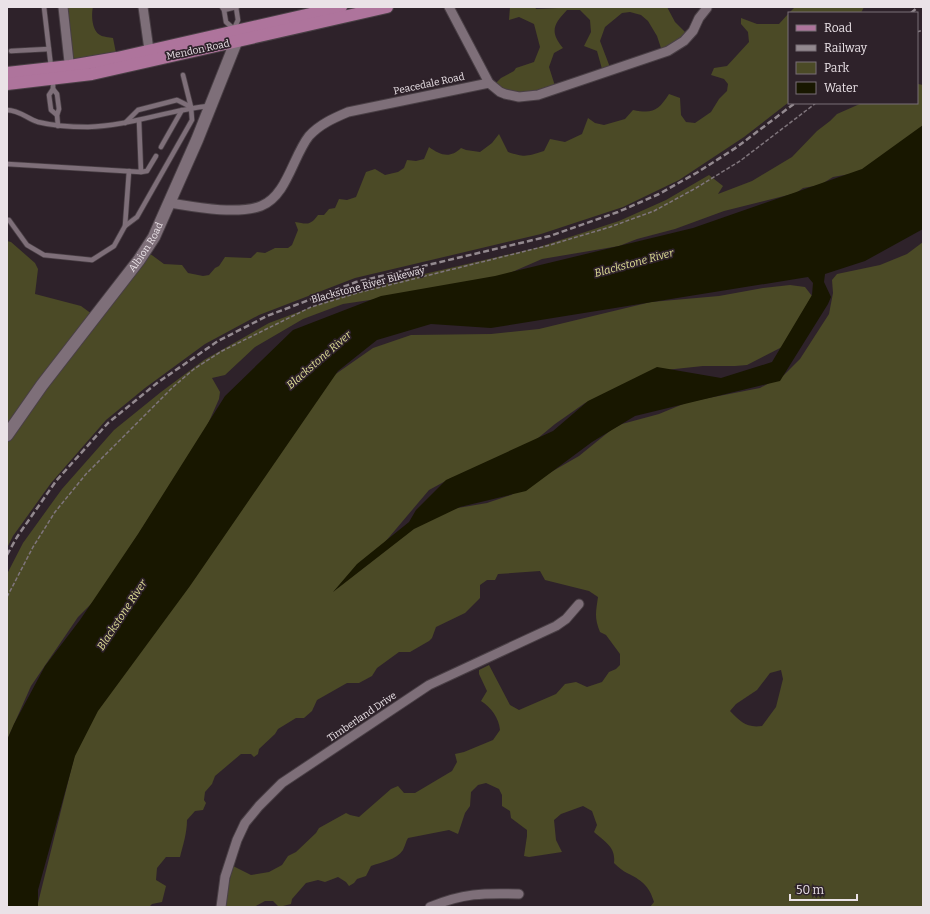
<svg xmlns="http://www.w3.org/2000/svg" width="930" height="914" font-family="Bitter,serif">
  <rect width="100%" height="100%" fill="#2e222a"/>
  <g fill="#4b4a26" fill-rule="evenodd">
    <path d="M62,7H93C91,15 92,31 100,35C103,37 109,37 113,38L117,58L73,70Z"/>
    <path d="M510,7H535L536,9L580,7H667L675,22L691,38L663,54L657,36L648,21L641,15L630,12L622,13L605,27L600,41L611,70L604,76L597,51L584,46L591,32L590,20L580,10H567C554,24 549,31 563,48L554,53L549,67L556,89L518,98L493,86L501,78L514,71L516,68L534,62L540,47L534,24L519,17L509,20Z"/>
    <polygon points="795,7 864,7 861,13 789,13"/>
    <path d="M789,13V102L744,137L679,180L623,207L541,234L355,278L259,315L205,344L145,388L106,420L51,483L13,536L7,548V241L11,242L35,263L38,269L35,294L81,306L96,317L149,253L164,264L182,265L188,273L203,276L209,275L215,268L219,266L225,257L251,258L257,252L265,253L275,248H288L292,245L298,230L295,222C307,224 310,226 318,215H324L329,209L335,208L339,199L347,200L356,197L366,172L375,169L385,175L398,172L404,168L407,160L416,161L424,159L429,147C440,155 450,159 461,148L466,150L480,152L492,143L499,134L508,152C526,158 527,156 544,151L550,139L565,142L582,134L588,118L595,123L604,125L625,119L633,110C653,114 658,111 669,94L680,98L681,115L686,122L695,123L711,112L719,99L727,91L728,84L724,79L711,75L714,68L727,66L749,42L748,32L741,24V18L757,24H779Z"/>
    <polygon points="918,84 923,85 923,138 861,172 833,177 820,185 803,188 796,193 724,211 675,229 637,239 619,246 542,259 496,279 410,294 343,304 303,319 255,347 225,375 212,378 220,392 219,399 203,435 96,599 78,617 31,686 7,740 7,574 23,543 62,489 114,430 161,392 204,360 269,323 360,289 536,248 619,221 666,200 709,175 723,186 718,194 752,181 792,157 817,131 830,121 837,114 862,103 917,103 917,88"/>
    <path d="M923,242V907H650L654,902C649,885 641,880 627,873C623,871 618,867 614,863C616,847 605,842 594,832L597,825L592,811L583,806L561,814L554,820L556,840L562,852L529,857L524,856L527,836V830L511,818L510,811L502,806V795L499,789L486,783L478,785L471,792L470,806L465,813L458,834L449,830L408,838C406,841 405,846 403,850C396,860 382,862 371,866L366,876L357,879L354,883L349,886L346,882L338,877L325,882L318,880L306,883L292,899L291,904L279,907L273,901H265L254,907H225L226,895L233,866L251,875L269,872L282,865L288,856L296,852L316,833L319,828L346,813L350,815L359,817L391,789L398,786L404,793H415L452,771L457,762L455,754L464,752L493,740L500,730C499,718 491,707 481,701L487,691L479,674V670L489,665L510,705L519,710L556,694L565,684L576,682L587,687L602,682L609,672L616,669L620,665V654L606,635L600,632C594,618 596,611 598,597L589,591L545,580L540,571L498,574L495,580H487L480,585V598L465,613L436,627L432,638L429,641L410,652H399L377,668L372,676L359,683H347L317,700L312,711L304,718H296L278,729L275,734L259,749L258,754L254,757L251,754H241L215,776L212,784L205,792L204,800L206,803L203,810L195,811L187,820C187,833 183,845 180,857H166L157,868L156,880L166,886L162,902L152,904L149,907H37L76,750L99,700L330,378L373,348L411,335L491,334L539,329L651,302L719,296L763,288L790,285L805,287L812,296L782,347L747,365L735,366H703L656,371L585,403L555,424L520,453L498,464L451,478L429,490L385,542L435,516L452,509L487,503L511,495L579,456L611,430L622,424L659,414L688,402L760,388L784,375L800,359L829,314L833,293L832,280L837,274L880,265L907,254ZM781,670L783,679L776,707L762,726C746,728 741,722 730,711L736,704L757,690L770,673Z"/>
  </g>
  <polygon fill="#181700" points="923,125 923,229 865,261 825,274 824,282 831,297 828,304 780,381 635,416 592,442 526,491 460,507 414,529 333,592 357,564 409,522 416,510 446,480 553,431 588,401 657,367 721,378 772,362 812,295 813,283 808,277 491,328 431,324 377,340 338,371 190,586 98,711 75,756 38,890 38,907 7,907 7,740 14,724 45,666 80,620 138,534 225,396 293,330 381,296 495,276 693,228 862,169"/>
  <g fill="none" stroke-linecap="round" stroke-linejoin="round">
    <g stroke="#493f45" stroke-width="6">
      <g id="lane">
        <polyline points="44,7 51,67"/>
        <polyline points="222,7 224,10 226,22 234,29"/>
        <polyline points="224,10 236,7"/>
        <polyline points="234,29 238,20 236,7 237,7"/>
        <polyline points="11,51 49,49"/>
        <polyline points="53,80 53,89 49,95 51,110 57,115"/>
        <polyline points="53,89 57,94 59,109 57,115 58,126"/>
        <path d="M7,110C19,110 28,119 38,122C54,126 71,127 88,127C129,126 168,110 209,106"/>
        <polyline points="125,123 138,110 177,100 191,107"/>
        <polyline points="161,147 182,110"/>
        <polyline points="7,164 141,172 139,120"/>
        <polyline points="141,172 147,171 156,156"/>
        <polyline points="7,220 9,220 27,245 44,255 92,260 114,246 125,226 129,171"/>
        <polyline points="125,226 137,217 192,120 191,107 183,75"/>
      </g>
    </g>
    <g stroke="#493f45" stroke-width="11">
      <g id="street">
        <polyline points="63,7 70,71"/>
        <polyline points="143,7 150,57"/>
        <polyline points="449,7 489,83 500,92 505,94 519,97 538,95 668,51 684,41 693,31 699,18 707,8"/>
        <path d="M170,203C195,207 237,215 261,206C287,196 293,156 309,136C320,124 334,118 348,112L489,83"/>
        <polyline points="221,907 225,877 237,840 245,823 259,806 282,783 429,685 556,626 566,619 579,604"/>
        <path d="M430,907C463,893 483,893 519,894"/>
      </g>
    </g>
    <g stroke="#493f45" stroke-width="14">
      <g id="secondary">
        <path id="s1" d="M7,435L42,385L139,260L154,237L197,140L236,42L235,34"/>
      </g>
    </g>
    <g stroke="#493f45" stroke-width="14">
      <g id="primary">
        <polyline points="7,73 70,66 117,58 341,7"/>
        <polyline points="7,84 92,74 387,7"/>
      </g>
    </g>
    <g stroke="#7f757c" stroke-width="1.5" stroke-dasharray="4 2" stroke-linecap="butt">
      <polyline points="917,32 923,30"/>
      <polyline points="7,597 33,547 55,512 86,474 173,387 194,369 222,351 311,307 357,293 550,245 610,227 654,211 696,188 740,161 816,103"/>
    </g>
    <use href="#lane" stroke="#7e6f79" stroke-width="4.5"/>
    <use href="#street" stroke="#7e6f79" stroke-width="9"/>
    <use href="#secondary" stroke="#7e6f79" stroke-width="12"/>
    <use href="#primary" stroke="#ae749c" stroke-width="12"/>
    <g stroke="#93898f" stroke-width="2.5" stroke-dasharray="6 3" stroke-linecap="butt">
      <polyline points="911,13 918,7"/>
      <polyline points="7,555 17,537 56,481 108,423 157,383 218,341 267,316 356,282 550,236 618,212 659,194 698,172 737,147 795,103"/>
    </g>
  </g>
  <g text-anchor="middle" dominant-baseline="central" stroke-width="3.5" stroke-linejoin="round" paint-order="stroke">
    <g font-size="10" fill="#eae2e7" stroke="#2e222a">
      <text transform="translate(198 50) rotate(-12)">Mendon Road</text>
      <text transform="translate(429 84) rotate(-12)">Peacedale Road</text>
      <text stroke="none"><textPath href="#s1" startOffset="234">Albion Road</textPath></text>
      <text transform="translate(368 285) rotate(-15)">Blackstone River Bikeway</text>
      <text transform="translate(362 717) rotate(-34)">Timberland Drive</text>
    </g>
    <g font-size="11" font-style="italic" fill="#dedd95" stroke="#2e222a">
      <text transform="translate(634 263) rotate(-15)">Blackstone River</text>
      <text transform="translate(319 360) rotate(-41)">Blackstone River</text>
      <text transform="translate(122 615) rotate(-57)">Blackstone River</text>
    </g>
  </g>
  <rect width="930" height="914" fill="none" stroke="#eae2e7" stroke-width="16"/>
  <rect x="788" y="12" width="130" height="92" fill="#2e222a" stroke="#796f76"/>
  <rect x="796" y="25" width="20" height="6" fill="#ae749c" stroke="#796f76"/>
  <text x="824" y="32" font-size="12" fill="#eae2e7">Road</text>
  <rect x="796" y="45" width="20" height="6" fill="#93898f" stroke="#796f76"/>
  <text x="824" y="52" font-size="12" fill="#eae2e7">Railway</text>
  <rect x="796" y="62" width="20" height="12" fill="#4b4a26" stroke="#796f76"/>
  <text x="824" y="72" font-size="12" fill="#eae2e7">Park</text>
  <rect x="796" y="82" width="20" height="12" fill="#181700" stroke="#796f76"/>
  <text x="824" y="92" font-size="12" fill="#eae2e7">Water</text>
  <path d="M790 894v6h67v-6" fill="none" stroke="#eae2e7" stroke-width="2"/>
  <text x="796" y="894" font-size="12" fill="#eae2e7" stroke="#2e222a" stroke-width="3" paint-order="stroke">50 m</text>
</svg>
